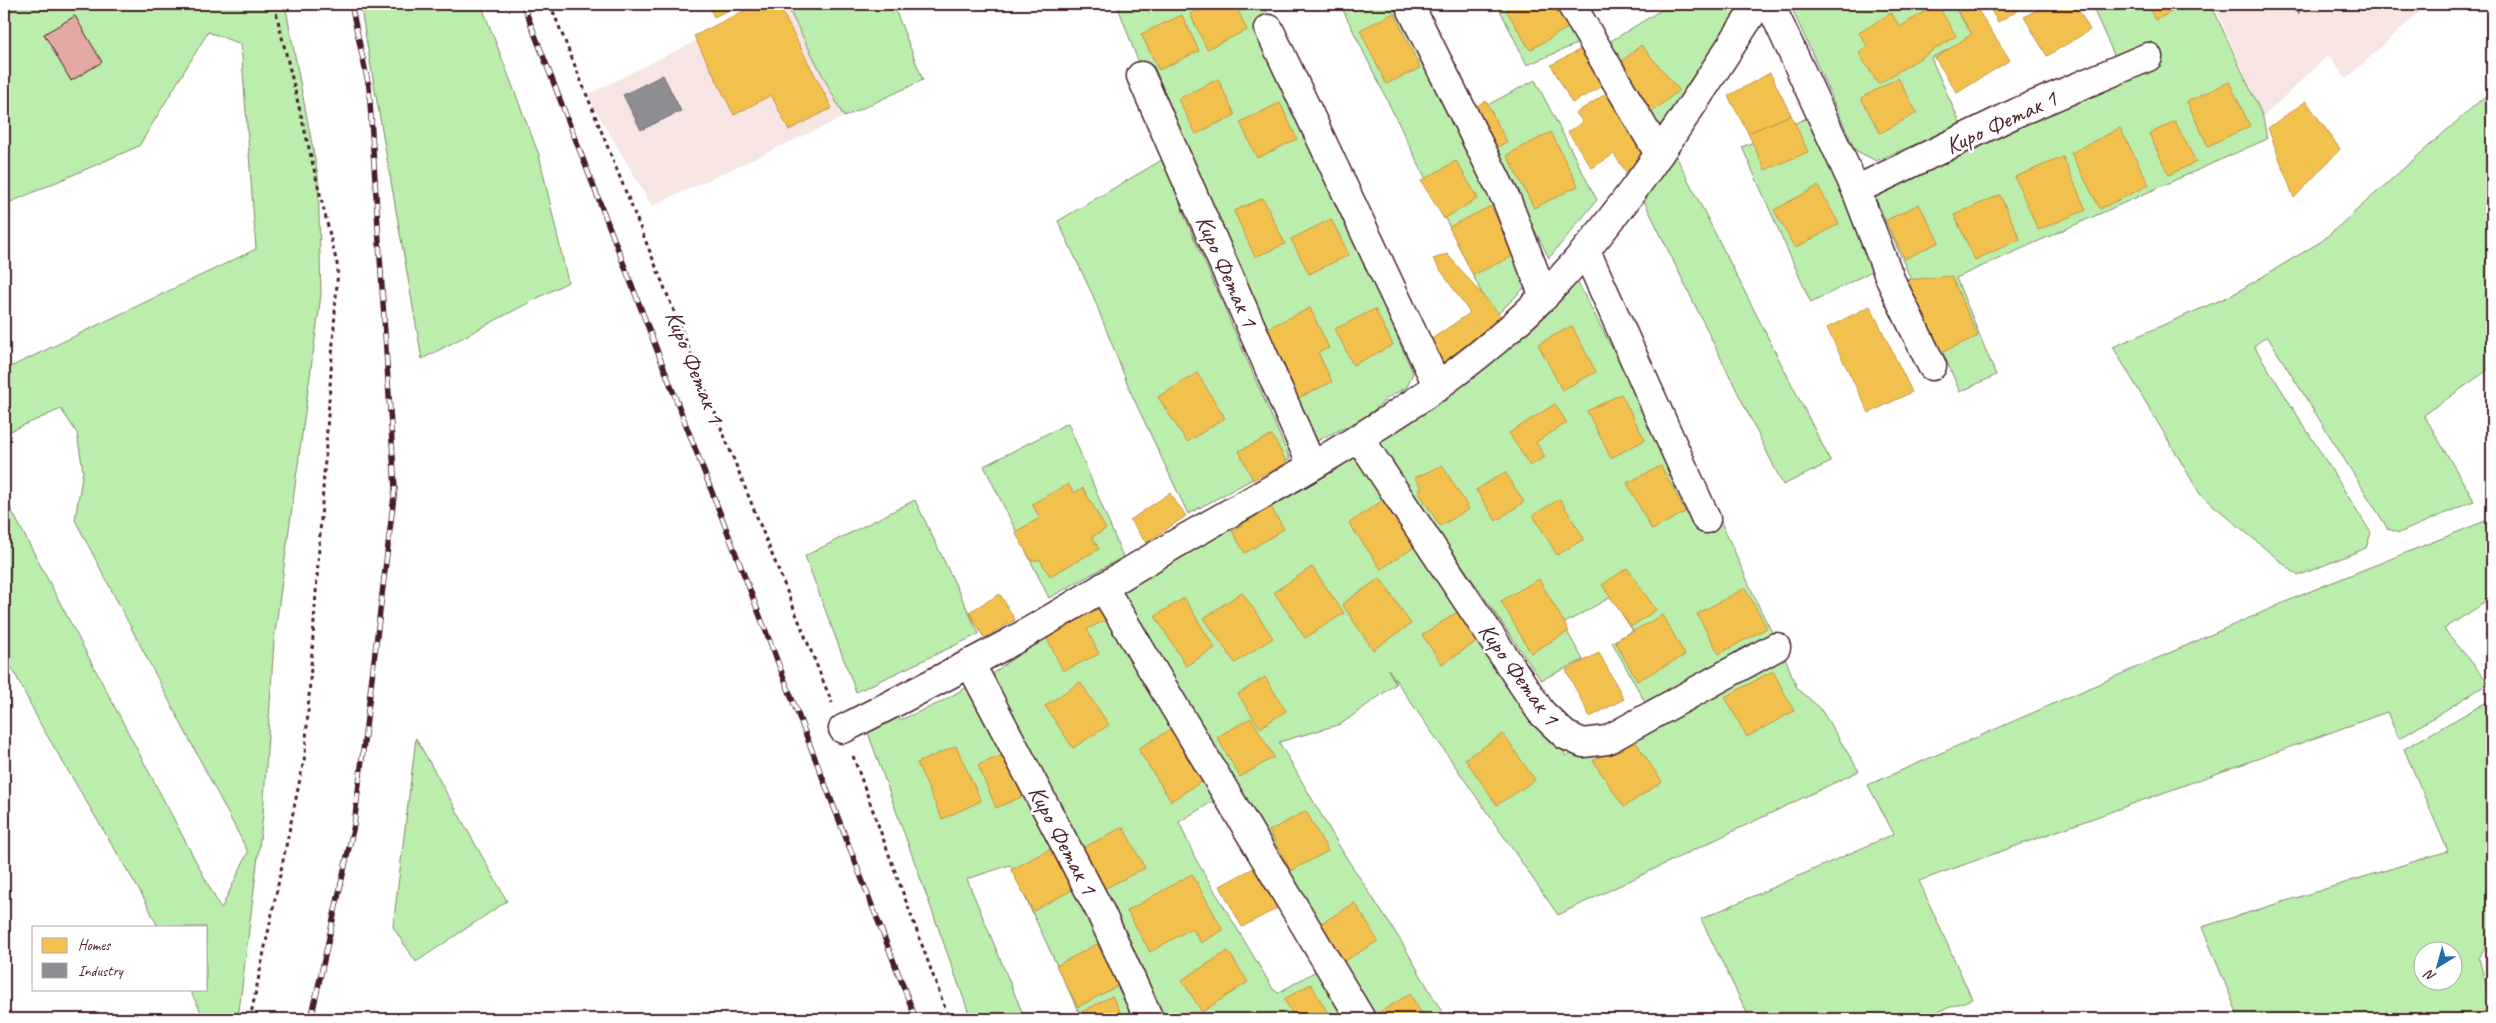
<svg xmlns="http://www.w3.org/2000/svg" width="2496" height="1023" font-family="Caveat,sans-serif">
  <rect width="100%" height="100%" fill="#fff"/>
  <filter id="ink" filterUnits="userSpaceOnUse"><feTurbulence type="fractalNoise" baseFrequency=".02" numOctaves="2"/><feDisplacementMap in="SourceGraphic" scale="10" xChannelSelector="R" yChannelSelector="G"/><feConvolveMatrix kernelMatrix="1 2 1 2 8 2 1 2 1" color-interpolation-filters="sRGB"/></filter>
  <g filter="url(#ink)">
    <g fill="#f6e5e3">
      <polygon points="770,4 786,4 844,117 652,206 587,95"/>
      <polygon points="2214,4 2428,4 2346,79 2328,55 2263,117"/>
    </g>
    <g fill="#bbedad" stroke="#82866c" fill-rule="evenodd">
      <polygon points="4,4 285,4 318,175 321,295 274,640 263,815 239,1011 234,1019 205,1019 189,989 206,989 206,927 158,927 145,900 42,727 4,652 5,498 221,909 248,852 75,520 83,471 77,433 61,409 4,434 4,370 256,249 241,44 208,32 139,146 4,205"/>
      <polygon points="360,4 481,4 539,155 568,282 422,359"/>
      <polygon points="786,4 893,4 923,80 844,117"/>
      <polygon points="1117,4 1263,4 1275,31 1360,251 1413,373 1407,387 1389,397 1366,417 1315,442 1191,158 1154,66 1142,72"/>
      <polygon points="1340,4 1404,4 1532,280 1494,318"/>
      <polygon points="1497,4 1566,4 1584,41 1527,65"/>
      <polygon points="1671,4 1741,4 1660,126 1642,108 1603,46"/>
      <polygon points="1790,4 1952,4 1974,37 1931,58 1961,125 1876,161 1855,150"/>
      <polygon points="2091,4 2211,4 2263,117 2267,139 1956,278 1996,375 1960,392 1875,197 1878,188 2120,68"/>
      <polygon points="1535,80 1597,200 1549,258 1474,112"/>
      <polygon points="2492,90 2492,367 2424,415 2474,501 2399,533 2388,529 2267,336 2254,346 2371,533 2366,548 2298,576 2200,494 2113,347 2232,295 2322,241"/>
      <polygon points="1820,112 1881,266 1811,303 1742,147"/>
      <polygon points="1674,152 1831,462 1783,485 1644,201"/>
      <polygon points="1172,154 1195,203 1182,210 1290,459 1188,514 1131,393 1093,296 1058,221"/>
      <polygon points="1576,279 1656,432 1718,515 1761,611 1784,655 1797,688 1820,708 1859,771 1558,915 1388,669 1396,684 1341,724 1279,742 1344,854 1401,941 1446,1019 1371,1019 1117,591 1360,445 1524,690 1566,756 1720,683 1701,673 1645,702 1612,642 1633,631 1611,597 1563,624 1583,660 1541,680 1374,437"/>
      <polygon points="1068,423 1123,557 1049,598 984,466"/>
      <polygon points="915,500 979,634 856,692 805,556"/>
      <polygon points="2485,521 2492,532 2492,598 2444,629 2489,683 2399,739 2387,712 1919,881 1972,999 1919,1019 1750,1019 1701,919 1894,834 1868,785 2313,590"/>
      <polygon points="1098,601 1223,795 1179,822 1195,858 1273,989 1278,993 1321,968 1353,1019 1156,1019 1072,832 992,674 1061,622"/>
      <polygon points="978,681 1137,1019 1082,1019 1010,865 967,879 1025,1019 971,1019 862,716 892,704 900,720 937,704"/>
      <path d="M2492,699V937L2479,958L2492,1009L2463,1019H2228L2238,1015L2202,927L2448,851L2404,749ZM2454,950V980H2424V950Z"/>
      <polygon points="416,738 507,901 416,962 393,927"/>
    </g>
    <g fill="#f2c14e" stroke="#c09044">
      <polygon points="708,4 741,4 714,17"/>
      <polygon points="757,4 778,4 832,108 789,130 771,95 734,115 694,36"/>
      <polygon points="1211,4 1235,4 1247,30 1207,49 1190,14"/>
      <polygon points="1517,4 1556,4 1569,27 1530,50 1506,10"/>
      <polygon points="1682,4 1696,4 1685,10"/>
      <polygon points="1937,4 1956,36 1878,84 1859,53 1868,47 1859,33 1891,13 1900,27"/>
      <polygon points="1971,4 1974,4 2010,60 1957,93 1935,58 1972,34 1958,12"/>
      <polygon points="1987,4 2029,4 1998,22"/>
      <polygon points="2047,4 2075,4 2090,30 2047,56 2024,17"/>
      <polygon points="2147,4 2188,4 2155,20"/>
      <polygon points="1394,13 1420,68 1386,84 1360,30"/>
      <polygon points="1182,15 1199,51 1159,70 1141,34"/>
      <polygon points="1641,45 1679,90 1652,112 1615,67"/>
      <polygon points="1583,48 1603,86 1572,103 1551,65"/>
      <polygon points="1770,73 1791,115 1748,133 1728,96"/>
      <polygon points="1898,78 1917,113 1880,133 1861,98"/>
      <polygon points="1218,79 1235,115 1196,134 1178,99"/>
      <polygon points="2229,82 2250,126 2208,146 2187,102"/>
      <polygon points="1607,93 1650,156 1626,172 1614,154 1592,168 1568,132 1583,122 1576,113"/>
      <polygon points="1486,101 1507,142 1495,148 1474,107"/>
      <polygon points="2306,101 2340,149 2294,198 2268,128"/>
      <polygon points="1280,103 1297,139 1257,158 1240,122"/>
      <polygon points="1791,115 1808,152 1765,170 1748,133"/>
      <polygon points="2175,121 2196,162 2169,175 2149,134"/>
      <polygon points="2120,128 2149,185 2100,209 2071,153"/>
      <polygon points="1551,132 1578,186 1534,208 1507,155"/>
      <polygon points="2063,157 2086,210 2038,230 2015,177"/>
      <polygon points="1456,161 1478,198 1444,219 1421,181"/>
      <polygon points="1818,186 1839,224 1795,248 1774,210"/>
      <polygon points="2000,195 2020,239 1975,260 1954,215"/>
      <polygon points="1263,198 1285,244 1255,257 1234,211"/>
      <polygon points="1919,204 1939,242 1905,259 1885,221"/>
      <polygon points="1491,206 1515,255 1473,275 1449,227"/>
      <polygon points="1331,219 1349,255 1309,274 1291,239"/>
      <polygon points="1447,254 1505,321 1435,367 1430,340 1470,313 1433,259"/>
      <polygon points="1951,276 1978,336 1938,354 1906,280"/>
      <polygon points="1870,306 1912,392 1869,413 1827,328"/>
      <polygon points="1310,308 1329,348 1318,352 1332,382 1296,399 1264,330"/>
      <polygon points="1375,309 1393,345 1353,365 1335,329"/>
      <polygon points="1572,326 1596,372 1562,390 1538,344"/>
      <polygon points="1197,373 1225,418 1187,442 1158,397"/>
      <polygon points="1621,394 1645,440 1611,458 1587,411"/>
      <polygon points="1555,404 1567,423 1536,442 1545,457 1530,466 1509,433"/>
      <polygon points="1272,435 1287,463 1253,480 1239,451"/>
      <polygon points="1442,465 1469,509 1440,526 1418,491 1422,488 1415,478"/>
      <polygon points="1661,466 1685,512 1652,530 1627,483"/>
      <polygon points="1505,472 1524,502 1496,521 1476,490"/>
      <polygon points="1068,484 1074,493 1083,488 1106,529 1092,537 1099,549 1050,576 1040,560 1031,560 1015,532 1040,518 1032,504"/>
      <polygon points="1170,493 1186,516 1146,543 1130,520"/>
      <polygon points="1388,497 1419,544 1381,569 1349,523"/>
      <polygon points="1560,499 1584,539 1557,555 1533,515"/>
      <polygon points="1271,507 1284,529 1245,553 1232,531"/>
      <polygon points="1312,567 1344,613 1305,638 1274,592"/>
      <polygon points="1627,568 1656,610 1631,627 1602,585"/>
      <polygon points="1380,578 1411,624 1373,650 1342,604"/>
      <polygon points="1539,579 1569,631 1531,653 1501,601"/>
      <polygon points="1745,588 1767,628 1719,654 1697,614"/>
      <polygon points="1242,592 1273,638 1235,663 1204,618"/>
      <polygon points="1000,594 1015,620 984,638 969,612"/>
      <polygon points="1184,598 1215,648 1186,666 1155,616"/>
      <polygon points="1098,605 1106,620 1087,629 1099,654 1063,671 1044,632"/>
      <polygon points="1459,611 1479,640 1442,664 1422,635"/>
      <polygon points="1663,615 1685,655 1637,681 1615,641"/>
      <polygon points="1599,653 1624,699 1590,717 1566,670"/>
      <polygon points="1773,671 1794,711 1747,737 1725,697"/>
      <polygon points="1265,677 1286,711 1260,728 1238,694"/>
      <polygon points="1080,682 1109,725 1073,748 1045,706"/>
      <polygon points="1251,718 1274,757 1240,777 1217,737"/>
      <polygon points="1176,726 1209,777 1171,801 1138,749"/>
      <polygon points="1503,734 1535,780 1497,805 1465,759"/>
      <polygon points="1631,735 1662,782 1624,807 1593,761"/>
      <polygon points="956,746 981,801 942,819 917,763"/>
      <polygon points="1008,753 1026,795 996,808 978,765"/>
      <polygon points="1306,811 1328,851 1291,871 1269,831"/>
      <polygon points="1123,827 1145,868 1104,889 1083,848"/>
      <polygon points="1052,848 1074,889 1033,911 1011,870"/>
      <polygon points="1261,864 1283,905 1242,927 1220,886"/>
      <polygon points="1192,874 1223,930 1201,943 1192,928 1150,952 1127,911"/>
      <polygon points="1355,903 1378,941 1343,962 1320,924"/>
      <polygon points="1097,944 1119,985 1078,1007 1056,966"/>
      <polygon points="1228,951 1248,982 1202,1012 1182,980"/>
      <polygon points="1311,984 1331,1019 1295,1019 1284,999"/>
      <polygon points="1410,994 1425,1019 1378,1019 1375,1015"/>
      <polygon points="1112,996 1124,1019 1072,1019 1071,1018"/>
    </g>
    <g fill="#8d8d92" stroke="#796c73">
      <polygon points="2286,4 2307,4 2298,14"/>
      <polygon points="663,75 681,111 641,130 623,95"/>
    </g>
    <polygon fill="#e2a8a1" stroke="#4a1f2b" points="75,16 102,62 71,81 44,34"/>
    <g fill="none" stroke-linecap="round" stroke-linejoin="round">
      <g stroke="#4a1f2b" stroke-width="31">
        <g id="minor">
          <polyline points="1409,4 1507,201 1544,297"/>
          <polyline points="1571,4 1659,154"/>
          <polyline points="1770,4 1856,190 1891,281 1932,366"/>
          <polyline points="1269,29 1438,387"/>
          <polyline points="1141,76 1312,466"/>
          <polyline points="1856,190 2018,112 2148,57"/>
          <polyline points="1586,251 1706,519"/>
          <polyline points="1360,439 1541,712 1565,735 1583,743 1607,740 1776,647"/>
          <polyline points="1103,587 1361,1019"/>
          <polyline points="970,663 1100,911 1149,1019"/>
          <path d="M843,729C898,701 953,673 1007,644C1072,608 1134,567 1198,531C1319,462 1444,397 1543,297C1628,211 1692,105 1758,4"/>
        </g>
      </g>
      <g stroke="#4a1f2b" stroke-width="3" stroke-dasharray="4 4" stroke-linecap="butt">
        <polyline points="550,4 832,703"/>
        <polyline points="853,756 949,1019"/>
        <polyline points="250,1019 305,755 338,268 274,4"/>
      </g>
      <use href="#minor" stroke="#fff" stroke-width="28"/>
      <g stroke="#4a1f2b" stroke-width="5.5">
        <g id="rail">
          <polyline points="523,4 916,1019"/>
          <polyline points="311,1019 354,825 395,488 369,87 351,4"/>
        </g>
      </g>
      <use href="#rail" stroke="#fff" stroke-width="4" stroke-dasharray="11" stroke-linecap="butt"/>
    </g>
  </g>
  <g text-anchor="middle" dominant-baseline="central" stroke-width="5" stroke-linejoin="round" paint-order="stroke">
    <g font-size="24" fill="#4a1f2b" stroke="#fff">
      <text transform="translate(2001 122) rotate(-25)">Киро Фетак 1</text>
      <text transform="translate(1227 271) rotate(66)">Киро Фетак 1</text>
      <text transform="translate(695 367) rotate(68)">Киро Фетак 1</text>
      <text transform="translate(1519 674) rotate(54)">Киро Фетак 1</text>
      <text transform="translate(1063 840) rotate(62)">Киро Фетак 1</text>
    </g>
  </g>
  <rect width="2496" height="1023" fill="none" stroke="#fff" stroke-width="20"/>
  <rect x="10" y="10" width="2476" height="1003" fill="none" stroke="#4a1f2b" stroke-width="2" filter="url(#ink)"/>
  <rect x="32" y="926" width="175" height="65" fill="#ffffff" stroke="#b7a5aa"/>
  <rect x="42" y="938" width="25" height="15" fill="#f2c14e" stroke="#b7a5aa"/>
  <text x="78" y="950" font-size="15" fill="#4a1f2b">Homes</text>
  <rect x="42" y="963" width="25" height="15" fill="#8d8d92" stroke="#b7a5aa"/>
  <text x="78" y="976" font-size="15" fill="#4a1f2b">Industry</text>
  <g transform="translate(2438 966) rotate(217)"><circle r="24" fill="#ffffff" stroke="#b7a5aa"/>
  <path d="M0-4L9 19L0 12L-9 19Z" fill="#1f6fb2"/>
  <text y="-8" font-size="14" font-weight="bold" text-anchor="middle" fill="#4a1f2b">N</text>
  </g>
</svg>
